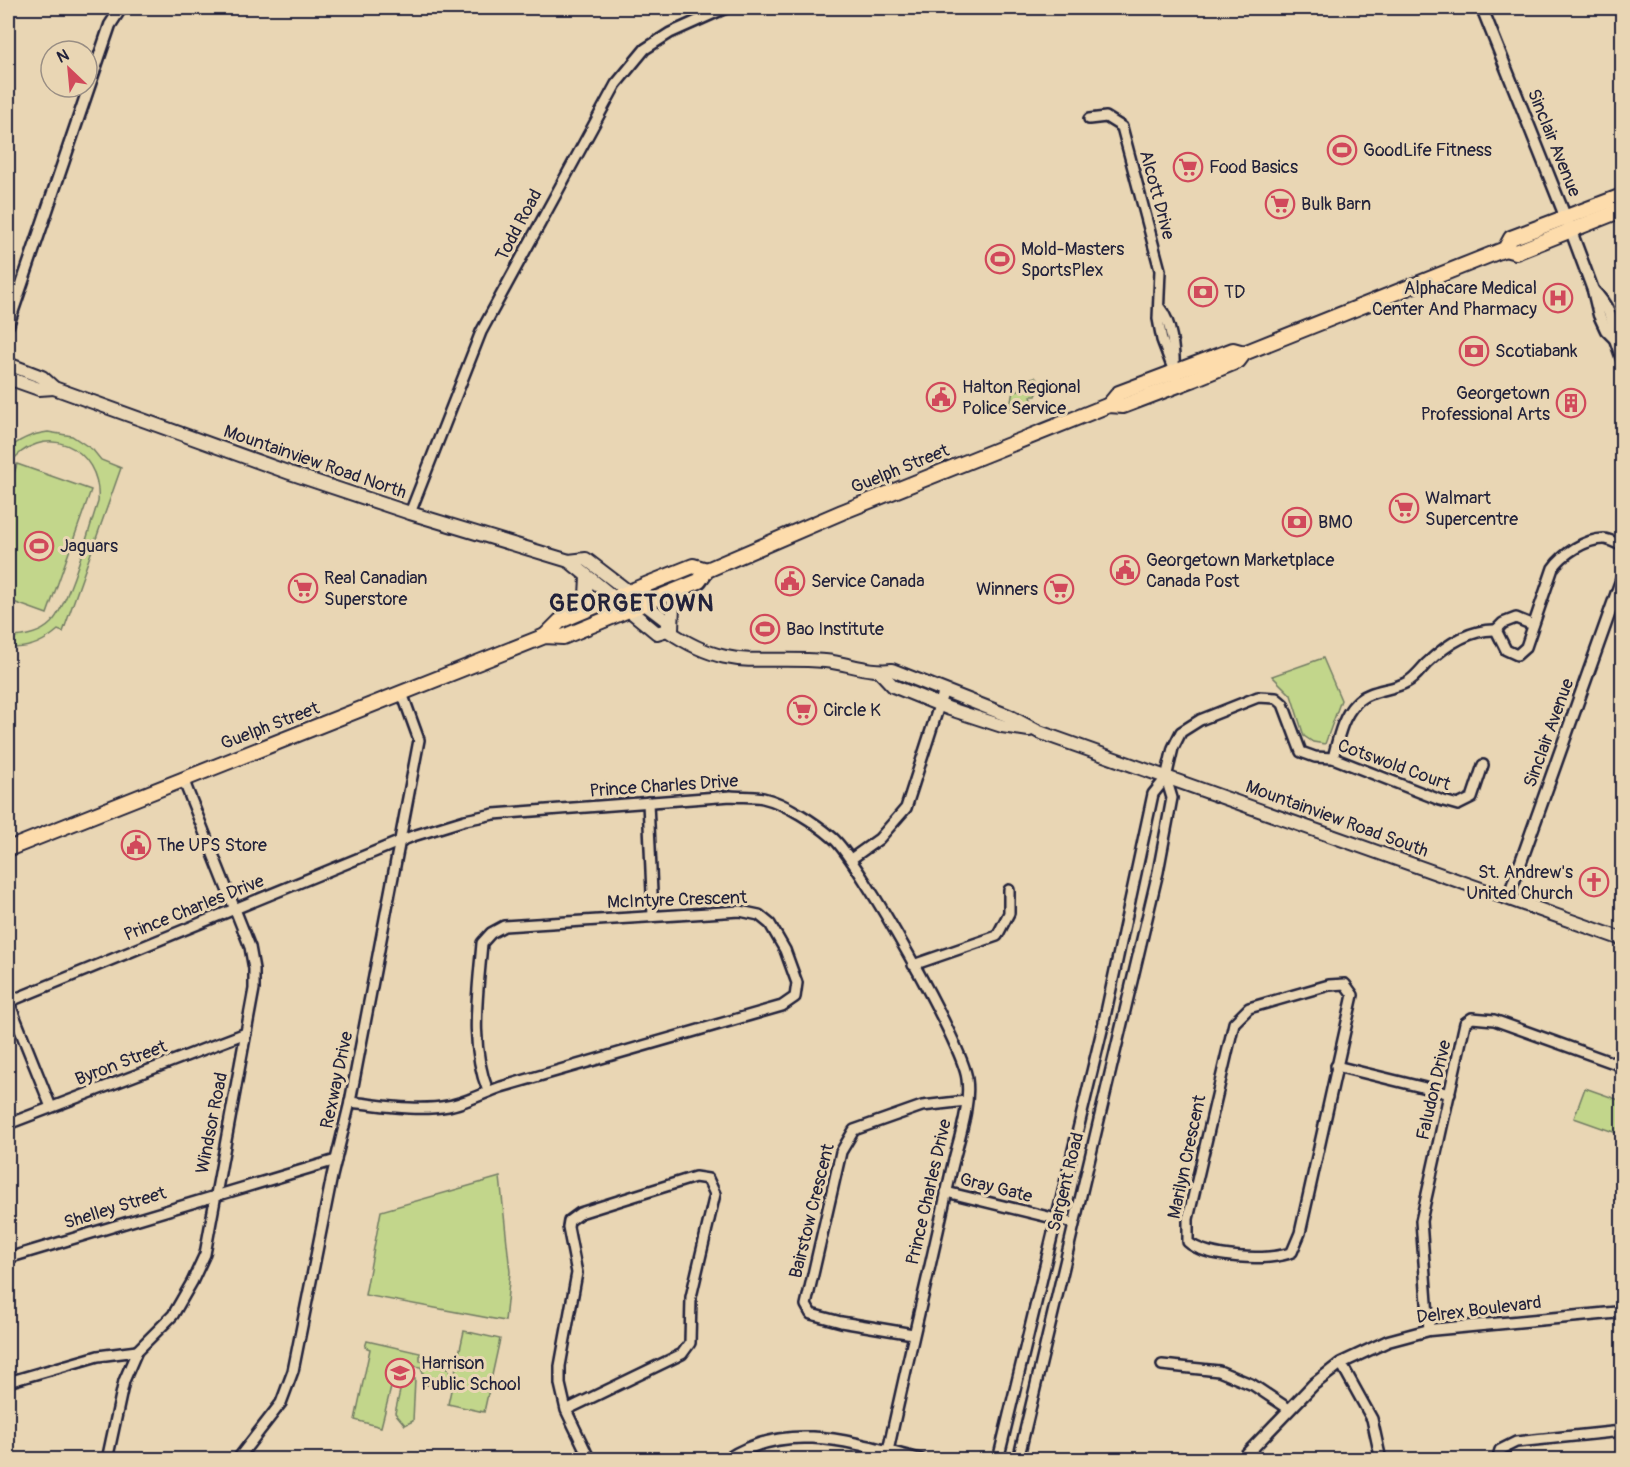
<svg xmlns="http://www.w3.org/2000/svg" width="1630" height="1467" font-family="Pangolin,sans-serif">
  <rect width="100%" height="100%" fill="#e9d6b4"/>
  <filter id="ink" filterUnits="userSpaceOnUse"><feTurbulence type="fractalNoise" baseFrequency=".0167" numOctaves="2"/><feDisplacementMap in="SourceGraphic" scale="12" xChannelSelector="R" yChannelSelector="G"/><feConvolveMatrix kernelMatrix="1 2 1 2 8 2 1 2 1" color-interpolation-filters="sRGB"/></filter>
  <g filter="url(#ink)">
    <g fill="#c2d68b" stroke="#727c63" stroke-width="1.5">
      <polygon points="1035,377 1041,384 1036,396 1031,396 1033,404 1030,407 1013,412 1010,406 1013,391 1019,390 1028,379"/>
      <path d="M48,432L72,436L93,450L101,460L121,468L63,632L58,630C44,642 27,650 8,647V637C23,637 39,635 51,623C70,603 88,531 98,502C103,446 41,419 8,466V450C19,439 32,434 48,432Z"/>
      <polygon points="17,464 91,490 47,614 8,600 8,492"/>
      <polygon points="1323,658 1341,700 1325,744 1313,742 1304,736 1291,695 1272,676"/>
      <polygon points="1585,1088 1622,1101 1622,1135 1574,1118"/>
      <polygon points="500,1177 510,1272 505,1321 365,1295 381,1211"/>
      <polygon points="464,1331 500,1339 484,1412 448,1404"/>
      <polygon points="367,1341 420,1353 420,1361 447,1366 451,1376 427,1385 421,1367 397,1364 381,1427 355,1420 370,1349 365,1347"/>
      <polygon points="403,1377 415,1379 413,1421 405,1425 395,1413"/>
    </g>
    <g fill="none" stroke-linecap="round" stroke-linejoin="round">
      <g stroke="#22223b" stroke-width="14">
        <g id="minor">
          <polyline points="1089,119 1106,117 1122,127 1160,270 1158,319 1162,340 1176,377"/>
          <path d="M1160,308C1171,321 1175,351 1174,369"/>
          <polyline points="410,513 481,332 616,84 645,49 670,33 726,8"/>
          <path d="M1496,630L1506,650L1517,655L1526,647L1553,568C1563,554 1585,539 1604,539C1609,539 1617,544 1622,545"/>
          <polyline points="1496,630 1503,623 1516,618 1533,625"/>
          <path d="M1333,758C1338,739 1342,717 1356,703C1369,689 1392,691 1407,682C1415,678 1421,669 1427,663C1446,645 1470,629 1496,630"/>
          <polyline points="648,802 653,916"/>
          <polyline points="851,859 879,839 906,808 944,690"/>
          <polyline points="913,965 997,936 1009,913 1009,890"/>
          <path d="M1345,984L1353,995L1300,1233L1292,1252C1271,1262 1205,1258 1188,1242V1219L1234,1023L1249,1008L1329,985Z"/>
          <polyline points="8,1000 51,1107"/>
          <path d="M8,1002L413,836L465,820L494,814L731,796C741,797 753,796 763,798C785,803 816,823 833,838C859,861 964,1046 967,1079C971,1108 957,1144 951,1172C931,1265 908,1358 888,1451"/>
          <polyline points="1336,1066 1450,1094"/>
          <path d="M350,1102C381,1105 416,1112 448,1106C465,1103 484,1093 501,1087L782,1006L795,997L797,983L785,950L770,924L759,915L740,911L504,926L491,933L482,943C478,993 469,1044 488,1091"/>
          <polyline points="8,1124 246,1033"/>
          <polyline points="946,1192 1073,1223"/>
          <polyline points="8,1258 336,1160"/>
          <polyline points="1429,1330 1421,1221 1465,1023 1472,1018 1494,1020 1622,1066"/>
          <polyline points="913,1334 841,1322 811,1314 806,1305 841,1152 854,1130 922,1106 966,1101"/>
          <polyline points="1341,1363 1372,1419 1381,1460"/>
          <polyline points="1162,1365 1219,1371 1253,1385 1289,1409"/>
          <polyline points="8,1382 98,1356 137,1351"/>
          <polyline points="566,1410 682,1354 690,1343 691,1297 715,1194 708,1179 695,1177 580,1213 569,1221 568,1227 577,1273 560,1366 560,1384 566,1410 590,1460"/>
          <polyline points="107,1460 124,1381 137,1351 173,1315 192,1282 205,1254 254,989 254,969 250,947 183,779"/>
          <polyline points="237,1460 281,1403 293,1371 332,1176 350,1102 419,740 402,693"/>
          <polyline points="998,1460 1103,1026 1153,794 1166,778 1173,748 1181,732 1200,720 1258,697 1276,698 1283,704 1301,752 1315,757 1333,758 1440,800 1458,805 1472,798 1483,765"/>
          <polyline points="1018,1460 1158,872 1172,798 1166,778"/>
          <polyline points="1497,1460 1500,1450 1516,1442 1622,1431"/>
        </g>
      </g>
      <g stroke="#22223b" stroke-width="15">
        <g id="tertiary">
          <polyline points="1482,8 1571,231 1593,290 1599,315 1606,330 1615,339 1622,359"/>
          <path d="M1593,290C1606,303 1615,321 1615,339"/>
          <polyline points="8,325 110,25 121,8"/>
          <polyline points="1508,898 1622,578"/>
          <path d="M726,1460C788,1419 855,1443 921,1460"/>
          <polyline points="1241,1460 1314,1384 1341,1363 1388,1341 1429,1330 1622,1312"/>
        </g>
      </g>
      <g stroke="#22223b" stroke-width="16">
        <g id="secondary">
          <polyline points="8,364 42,377 54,388 290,473 410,513 569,561 586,559 667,621 667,630"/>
          <polyline points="8,378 39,389 54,388"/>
          <path d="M569,561L657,633L667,630C730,673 756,655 825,661C847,663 870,673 892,670L1009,716L1039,732L1622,939"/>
          <polyline points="581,612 586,596 587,577"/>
          <polyline points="672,630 673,605 678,590"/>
          <polyline points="880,672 893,686 950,709 1002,726 1029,730"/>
        </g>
      </g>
      <g stroke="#22223b" stroke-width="18">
        <g id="primary">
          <polyline points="1505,249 1516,252 1622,210"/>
          <polyline points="1109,405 1119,393 1233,350 1244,353"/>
          <polyline points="545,636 560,621 648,584 693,566 707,570"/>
          <polyline points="8,849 545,636 563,637 699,581 707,570 842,512 1109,405 1123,406 1194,379 1238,361 1244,353 1505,249 1511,238 1622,196"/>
        </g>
      </g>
      <use href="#minor" stroke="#e9d6b4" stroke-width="9"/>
      <use href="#tertiary" stroke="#e9d6b4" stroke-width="10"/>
      <use href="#secondary" stroke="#e9d6b4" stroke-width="12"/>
      <use href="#primary" stroke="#fddcac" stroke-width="14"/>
    </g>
  </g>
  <defs>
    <g id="stadium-ring" transform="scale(1.5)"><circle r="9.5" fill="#e9d6b4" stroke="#d1495b" stroke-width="1.5"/><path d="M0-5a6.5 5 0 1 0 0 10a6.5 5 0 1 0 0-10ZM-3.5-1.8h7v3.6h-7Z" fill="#d1495b"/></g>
    <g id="supermarket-ring" transform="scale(1.5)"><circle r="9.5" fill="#e9d6b4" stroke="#d1495b" stroke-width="1.5"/><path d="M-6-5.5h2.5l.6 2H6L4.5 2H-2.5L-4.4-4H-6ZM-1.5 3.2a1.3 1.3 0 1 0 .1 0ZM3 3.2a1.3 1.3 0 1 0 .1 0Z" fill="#d1495b"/></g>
    <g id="bank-ring" transform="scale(1.5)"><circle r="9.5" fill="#e9d6b4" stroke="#d1495b" stroke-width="1.5"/><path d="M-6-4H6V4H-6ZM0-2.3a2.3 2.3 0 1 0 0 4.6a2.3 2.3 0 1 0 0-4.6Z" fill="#d1495b"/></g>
    <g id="hospital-ring" transform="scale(1.5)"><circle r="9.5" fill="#e9d6b4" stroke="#d1495b" stroke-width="1.5"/><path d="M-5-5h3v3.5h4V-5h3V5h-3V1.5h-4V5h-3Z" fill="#d1495b"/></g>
    <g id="civic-ring" transform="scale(1.5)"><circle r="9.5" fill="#e9d6b4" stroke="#d1495b" stroke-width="1.5"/><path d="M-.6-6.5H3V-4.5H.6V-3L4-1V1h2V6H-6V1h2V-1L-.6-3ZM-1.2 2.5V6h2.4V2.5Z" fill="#d1495b"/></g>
    <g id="building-ring" transform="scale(1.5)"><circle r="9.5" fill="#e9d6b4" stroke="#d1495b" stroke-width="1.5"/><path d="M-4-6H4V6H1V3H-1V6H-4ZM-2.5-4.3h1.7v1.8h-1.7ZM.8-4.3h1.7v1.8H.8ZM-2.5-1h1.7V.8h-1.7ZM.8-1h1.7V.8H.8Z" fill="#d1495b"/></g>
    <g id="church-ring" transform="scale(1.5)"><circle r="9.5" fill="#e9d6b4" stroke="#d1495b" stroke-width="1.5"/><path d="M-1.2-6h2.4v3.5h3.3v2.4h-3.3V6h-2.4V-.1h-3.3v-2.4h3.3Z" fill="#d1495b"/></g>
    <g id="school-ring" transform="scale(1.5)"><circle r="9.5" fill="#e9d6b4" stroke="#d1495b" stroke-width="1.5"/><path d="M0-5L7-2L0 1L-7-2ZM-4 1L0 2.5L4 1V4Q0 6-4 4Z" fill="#d1495b"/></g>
  </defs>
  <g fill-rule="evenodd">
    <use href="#stadium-ring" x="1342" y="150"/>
    <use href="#supermarket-ring" x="1188" y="167"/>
    <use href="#supermarket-ring" x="1280" y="204"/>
    <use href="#stadium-ring" x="1000" y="259"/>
    <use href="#bank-ring" x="1203" y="292"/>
    <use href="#hospital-ring" x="1558" y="298"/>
    <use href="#bank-ring" x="1474" y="351"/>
    <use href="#civic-ring" x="941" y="397"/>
    <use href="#building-ring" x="1571" y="403"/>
    <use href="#supermarket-ring" x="1404" y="508"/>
    <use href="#bank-ring" x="1297" y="522"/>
    <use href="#stadium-ring" x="39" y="546"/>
    <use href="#civic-ring" x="1125" y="570"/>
    <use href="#civic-ring" x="790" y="581"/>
    <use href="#supermarket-ring" x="303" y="588"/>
    <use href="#supermarket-ring" x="1059" y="589"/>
    <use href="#stadium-ring" x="765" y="629"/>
    <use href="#supermarket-ring" x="802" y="710"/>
    <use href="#civic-ring" x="136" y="845"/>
    <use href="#church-ring" x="1594" y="882"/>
    <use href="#school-ring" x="400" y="1373"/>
  </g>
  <g text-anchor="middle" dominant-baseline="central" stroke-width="6" stroke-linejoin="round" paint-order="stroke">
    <g font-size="18" fill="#22223b" stroke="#e9d6b4">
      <text transform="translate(1554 143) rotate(68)">Sinclair Avenue</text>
      <text transform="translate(1157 195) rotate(75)">Alcott Drive</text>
      <text transform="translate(519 225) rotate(-62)">Todd Road</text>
      <text transform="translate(315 462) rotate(19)">Mountainview Road North</text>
      <text transform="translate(900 469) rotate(-22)">Guelph Street</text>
      <text transform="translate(270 726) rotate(-21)">Guelph Street</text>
      <text transform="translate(1549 733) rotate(-70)">Sinclair Avenue</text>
      <text transform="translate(1394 765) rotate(20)">Cotswold Court</text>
      <text transform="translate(664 786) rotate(-4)">Prince Charles Drive</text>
      <text transform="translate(1337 819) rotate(20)">Mountainview Road South</text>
      <text transform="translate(677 900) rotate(-2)">McIntyre Crescent</text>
      <text transform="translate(194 908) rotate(-22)">Prince Charles Drive</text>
      <text transform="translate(121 1063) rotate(-21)">Byron Street</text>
      <text transform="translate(337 1080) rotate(-78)">Rexway Drive</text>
      <text transform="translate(1434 1090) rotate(-77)">Faludon Drive</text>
      <text transform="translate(212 1123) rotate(-79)">Windsor Road</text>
      <text transform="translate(1187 1157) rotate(-78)">Marilyn Crescent</text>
      <text transform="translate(1066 1182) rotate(-76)">Sargent Road</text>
      <text transform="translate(996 1188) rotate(14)">Gray Gate</text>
      <text transform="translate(929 1192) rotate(-77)">Prince Charles Drive</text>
      <text transform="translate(115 1208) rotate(-17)">Shelley Street</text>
      <text transform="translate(812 1211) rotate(-76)">Bairstow Crescent</text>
      <text transform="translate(1479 1310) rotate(-7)">Delrex Boulevard</text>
    </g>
    <g font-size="18" fill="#22223b" stroke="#e9d6b4" text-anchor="start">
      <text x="1363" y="150">GoodLife Fitness</text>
      <text x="1209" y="167">Food Basics</text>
      <text x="1301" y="204">Bulk Barn</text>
      <text x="1021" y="249">Mold-Masters<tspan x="1021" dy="21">SportsPlex</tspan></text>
      <text x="1537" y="288" text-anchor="end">Alphacare Medical<tspan x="1537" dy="21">Center And Pharmacy</tspan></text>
      <text x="1224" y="292">TD</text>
      <text x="1495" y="351">Scotiabank</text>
      <text x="962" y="387">Halton Regional<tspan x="962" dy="21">Police Service</tspan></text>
      <text x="1550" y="393" text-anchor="end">Georgetown<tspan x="1550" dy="21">Professional Arts</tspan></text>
      <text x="1425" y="498">Walmart<tspan x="1425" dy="21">Supercentre</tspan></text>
      <text x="1318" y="522">BMO</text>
      <text x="60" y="546">Jaguars</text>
      <text x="1146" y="560">Georgetown Marketplace<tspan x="1146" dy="21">Canada Post</tspan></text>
      <text x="324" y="578">Real Canadian<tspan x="324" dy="21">Superstore</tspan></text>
      <text x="811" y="581">Service Canada</text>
      <text x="1038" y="589" text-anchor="end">Winners</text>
      <text x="786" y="629">Bao Institute</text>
      <text x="823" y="710">Circle K</text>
      <text x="157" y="845">The UPS Store</text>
      <text x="1573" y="872" text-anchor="end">St. Andrew's<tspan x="1573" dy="21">United Church</tspan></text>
      <text x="421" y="1363">Harrison<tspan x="421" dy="21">Public School</tspan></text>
    </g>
    <g font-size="24" font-weight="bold" letter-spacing="1.5" fill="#22223b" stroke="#e9d6b4">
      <text x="632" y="603">GEORGETOWN</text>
    </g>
  </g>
  <rect width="1630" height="1467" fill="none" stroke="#e9d6b4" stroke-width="30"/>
  <rect x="15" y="15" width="1600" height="1437" fill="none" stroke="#22223b" stroke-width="2" filter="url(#ink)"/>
  <g transform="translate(69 69) rotate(334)"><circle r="28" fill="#e9d6b4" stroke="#998e84" stroke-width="1.5"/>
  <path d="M0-4.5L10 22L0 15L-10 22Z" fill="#d1495b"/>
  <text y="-9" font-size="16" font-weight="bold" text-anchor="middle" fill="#22223b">N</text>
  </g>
</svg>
